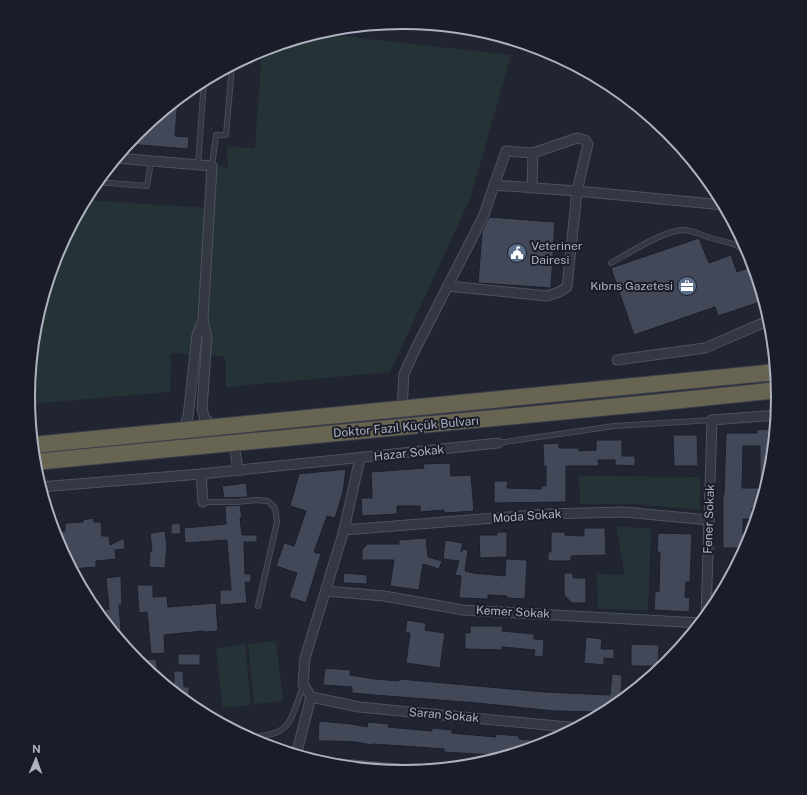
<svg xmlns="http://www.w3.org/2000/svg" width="807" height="795" font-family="'Public Sans',sans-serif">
  <rect width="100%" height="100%" fill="#212532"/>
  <g fill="#263336">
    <polygon points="316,33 511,55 470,199 390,372 226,387 226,362 223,356 171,353 170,392 29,404 28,397 35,324 57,254 85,200 209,208 212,166 228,167 227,147 255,148 262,50"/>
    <polygon points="579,476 700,477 700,510 635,504 580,504"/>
    <polygon points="616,526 651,529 648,610 598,609 597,574 625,575"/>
    <polygon points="276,641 283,701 254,704 248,644"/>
    <polygon points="245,644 251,705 223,708 216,648"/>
  </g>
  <g fill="#424857" stroke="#1c1f2a" fill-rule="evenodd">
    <polygon points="178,99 175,136 189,137 188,149 128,144 138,132"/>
    <polygon points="489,217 555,222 551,288 478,283 482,232"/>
    <polygon points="699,238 709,263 731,255 737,272 751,267 763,301 718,316 715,307 634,335 611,268"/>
    <path d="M776,429L772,471L761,508H752V519H743V535H751L750,541L747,548H723V495H724L726,433H757L756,430ZM743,446H760V488H742Z"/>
    <polygon points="673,435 697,435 698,466 674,466"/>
    <polygon points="596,440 622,440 622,456 635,456 635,466 615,465 615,460 598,460 599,466 566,466 566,502 494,503 494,481 508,481 507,488 541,489 541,486 546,486 546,466 544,467 543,444 559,443 559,448 579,448 579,451 596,450"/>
    <polygon points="450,463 451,476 471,475 474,511 444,513 444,510 420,512 420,506 397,506 397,514 362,516 361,498 372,498 371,472 424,468 423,464"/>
    <polygon points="346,469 343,492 335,518 327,516 314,552 321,554 306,603 289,597 297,573 276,566 284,543 294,546 306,511 290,506 299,474"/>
    <polygon points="246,483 248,497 224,498 222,486"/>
    <polygon points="240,505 242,518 240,518 242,535 257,535 257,542 244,542 245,574 251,574 251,582 245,582 247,603 220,605 220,590 231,590 227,540 185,543 184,528 226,524 225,506"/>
    <polygon points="93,518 94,522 101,522 102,536 109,536 110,545 124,538 125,549 115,550 116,559 96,561 96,567 72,569 57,543 56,532 65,531 65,523 83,522 83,520"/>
    <polygon points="180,523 181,534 171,534 171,524"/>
    <polygon points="584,528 605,528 606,555 571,556 571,561 548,561 548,552 551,552 551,532 565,532 565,535 584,536"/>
    <polygon points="165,531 167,545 165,568 149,567 150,551 152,551 150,533"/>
    <polygon points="497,532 507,532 507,557 480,558 479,535 497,535"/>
    <polygon points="658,533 692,534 690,582 686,582 685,597 690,598 689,612 654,610 655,591 659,592 660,552 657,552"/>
    <polygon points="426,538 428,557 442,561 439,569 423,564 419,590 390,586 394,560 362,560 362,550 367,544 399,544 399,540"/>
    <polygon points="445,540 463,543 461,552 463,549 468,550 465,571 473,573 505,576 506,559 527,560 525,599 507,598 507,596 488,595 488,599 459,598 461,576 455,575 459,561 443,559"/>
    <polygon points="344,573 367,575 367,584 343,583"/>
    <polygon points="564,573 573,573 573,578 586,578 586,603 572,603 564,595"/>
    <polygon points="121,576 122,605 119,605 122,644 106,624 105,610 109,609 106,578"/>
    <polygon points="137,585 153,585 153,597 167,596 168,607 216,603 218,631 204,632 203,631 164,635 165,653 151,654 147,612 139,613"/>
    <polygon points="407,620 426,623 425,630 445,633 440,668 406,663 410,633 405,633"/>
    <polygon points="470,626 503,626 502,631 534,634 534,639 544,640 543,657 534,656 535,650 502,647 502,650 465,649 465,633 470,633"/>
    <polygon points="586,637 602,639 601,649 614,649 614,659 604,658 604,665 584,663"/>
    <polygon points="631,644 659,645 658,666 631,666"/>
    <rect x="178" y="654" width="22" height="11"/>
    <polygon points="156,659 158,673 150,673 143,667 142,660"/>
    <polygon points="325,668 350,670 350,675 375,679 399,681 399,679 545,692 610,695 612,674 622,675 621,695 630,695 612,710 602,715 602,712 554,711 477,703 374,695 352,693 352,687 323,685"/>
    <polygon points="174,671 183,671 184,687 189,687 189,705 167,687 174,687"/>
    <polygon points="319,721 352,724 367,727 368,722 389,724 388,727 432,731 432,728 452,730 452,733 462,734 496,737 496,734 519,736 519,739 551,742 509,756 444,752 444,749 416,747 372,744 371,745 356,742 332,741 318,741"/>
    <polygon points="308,755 436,766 436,770 403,773 330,766 307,759"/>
  </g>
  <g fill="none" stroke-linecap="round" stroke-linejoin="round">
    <g stroke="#4e525e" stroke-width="6">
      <g id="lane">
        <polyline points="198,165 204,81"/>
        <polyline points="212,166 216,135 226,135 232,66"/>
        <polyline points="97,182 147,186 151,161"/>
        <path d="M611,263C629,253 664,230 684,230C694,231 702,235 711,238C727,243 739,242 751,257"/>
        <polyline points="498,443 614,426 712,420"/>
        <polyline points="203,502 236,502 256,500 268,501 275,508 277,522 258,606"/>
        <path d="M245,737C291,736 289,725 303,686"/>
      </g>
    </g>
    <g stroke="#4e525e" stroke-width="11">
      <g id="street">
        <polyline points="116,158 212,166 203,320 207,337 202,409 205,419 216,427"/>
        <polyline points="494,185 577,191 724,205"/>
        <polyline points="532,188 533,153"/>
        <polyline points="617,360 705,348 770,320"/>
        <polyline points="402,408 404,374 415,350 483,217 506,151 533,153 577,138 585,140 588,144 577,191 567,287 559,292 547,296 448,286"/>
        <polyline points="183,430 188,417 197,335 203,320"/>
        <polyline points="234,443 238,471"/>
        <polyline points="201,474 203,502"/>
        <polyline points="40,487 201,474 498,443"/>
        <polyline points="344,530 546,514 624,512 709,520"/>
        <polyline points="326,591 384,596 463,610 702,623"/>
        <polyline points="706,618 712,420 777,415"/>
        <polyline points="311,697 359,707 578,728"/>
        <polyline points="311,697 303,684 305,658 344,530 360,458"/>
        <polyline points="296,755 311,697"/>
      </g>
    </g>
    <g stroke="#3c3f4b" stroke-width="18">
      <g id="highway">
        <polyline points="33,445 776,372"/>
        <polyline points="34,462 662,402 778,390"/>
      </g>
    </g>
    <use href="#lane" stroke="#343843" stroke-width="4.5"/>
    <use href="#street" stroke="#343843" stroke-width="9"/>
    <use href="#highway" stroke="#686452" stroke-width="16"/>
  </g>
  <defs>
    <g id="civic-disc" transform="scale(1)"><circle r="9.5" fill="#5c6f8a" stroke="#1a1d28"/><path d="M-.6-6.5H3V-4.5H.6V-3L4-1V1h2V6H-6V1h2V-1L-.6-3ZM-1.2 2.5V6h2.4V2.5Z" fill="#fff"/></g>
    <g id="office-disc" transform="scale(1)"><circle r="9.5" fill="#5c6f8a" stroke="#1a1d28"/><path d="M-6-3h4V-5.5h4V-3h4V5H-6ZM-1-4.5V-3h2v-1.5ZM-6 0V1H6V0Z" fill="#fff"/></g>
  </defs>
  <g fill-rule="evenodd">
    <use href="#civic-disc" x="517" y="253"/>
    <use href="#office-disc" x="687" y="286"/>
  </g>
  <g text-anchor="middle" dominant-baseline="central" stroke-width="4" stroke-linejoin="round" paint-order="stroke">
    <g font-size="12" fill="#aeb2c0" stroke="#1a1d28" text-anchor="start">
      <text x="531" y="246">Veteriner<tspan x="531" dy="14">Dairesi</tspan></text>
      <text x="673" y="286" text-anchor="end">Kıbrıs Gazetesi</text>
    </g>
    <g font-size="12" fill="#aeb2c0" stroke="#1a1d28">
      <text transform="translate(406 427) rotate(-5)">Doktor Fazıl Küçük Bulvarı</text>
      <text transform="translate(409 453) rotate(-6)">Hazar Sokak</text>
      <text transform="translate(527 516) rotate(-4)">Moda Sokak</text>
      <text transform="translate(709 519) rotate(-88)">Fener Sokak</text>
      <text transform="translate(513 612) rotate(3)">Kemer Sokak</text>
      <text transform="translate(444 715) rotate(5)">Saran Sokak</text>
    </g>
  </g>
  <path d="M0 0H807V795H0ZM35 397a368 368 0 1 1 736 0a368 368 0 1 1-736 0Z" fill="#1a1d28" fill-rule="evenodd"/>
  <path fill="none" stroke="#aeb2c0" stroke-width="2" d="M35 397a368 368 0 1 1 736 0a368 368 0 1 1-736 0Z"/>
  <g transform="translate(36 759) rotate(2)" stroke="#1a1d28" stroke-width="3" paint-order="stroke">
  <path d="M0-3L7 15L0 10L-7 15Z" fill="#aeb2c0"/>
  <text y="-6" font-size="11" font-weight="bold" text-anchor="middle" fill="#aeb2c0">N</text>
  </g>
</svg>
